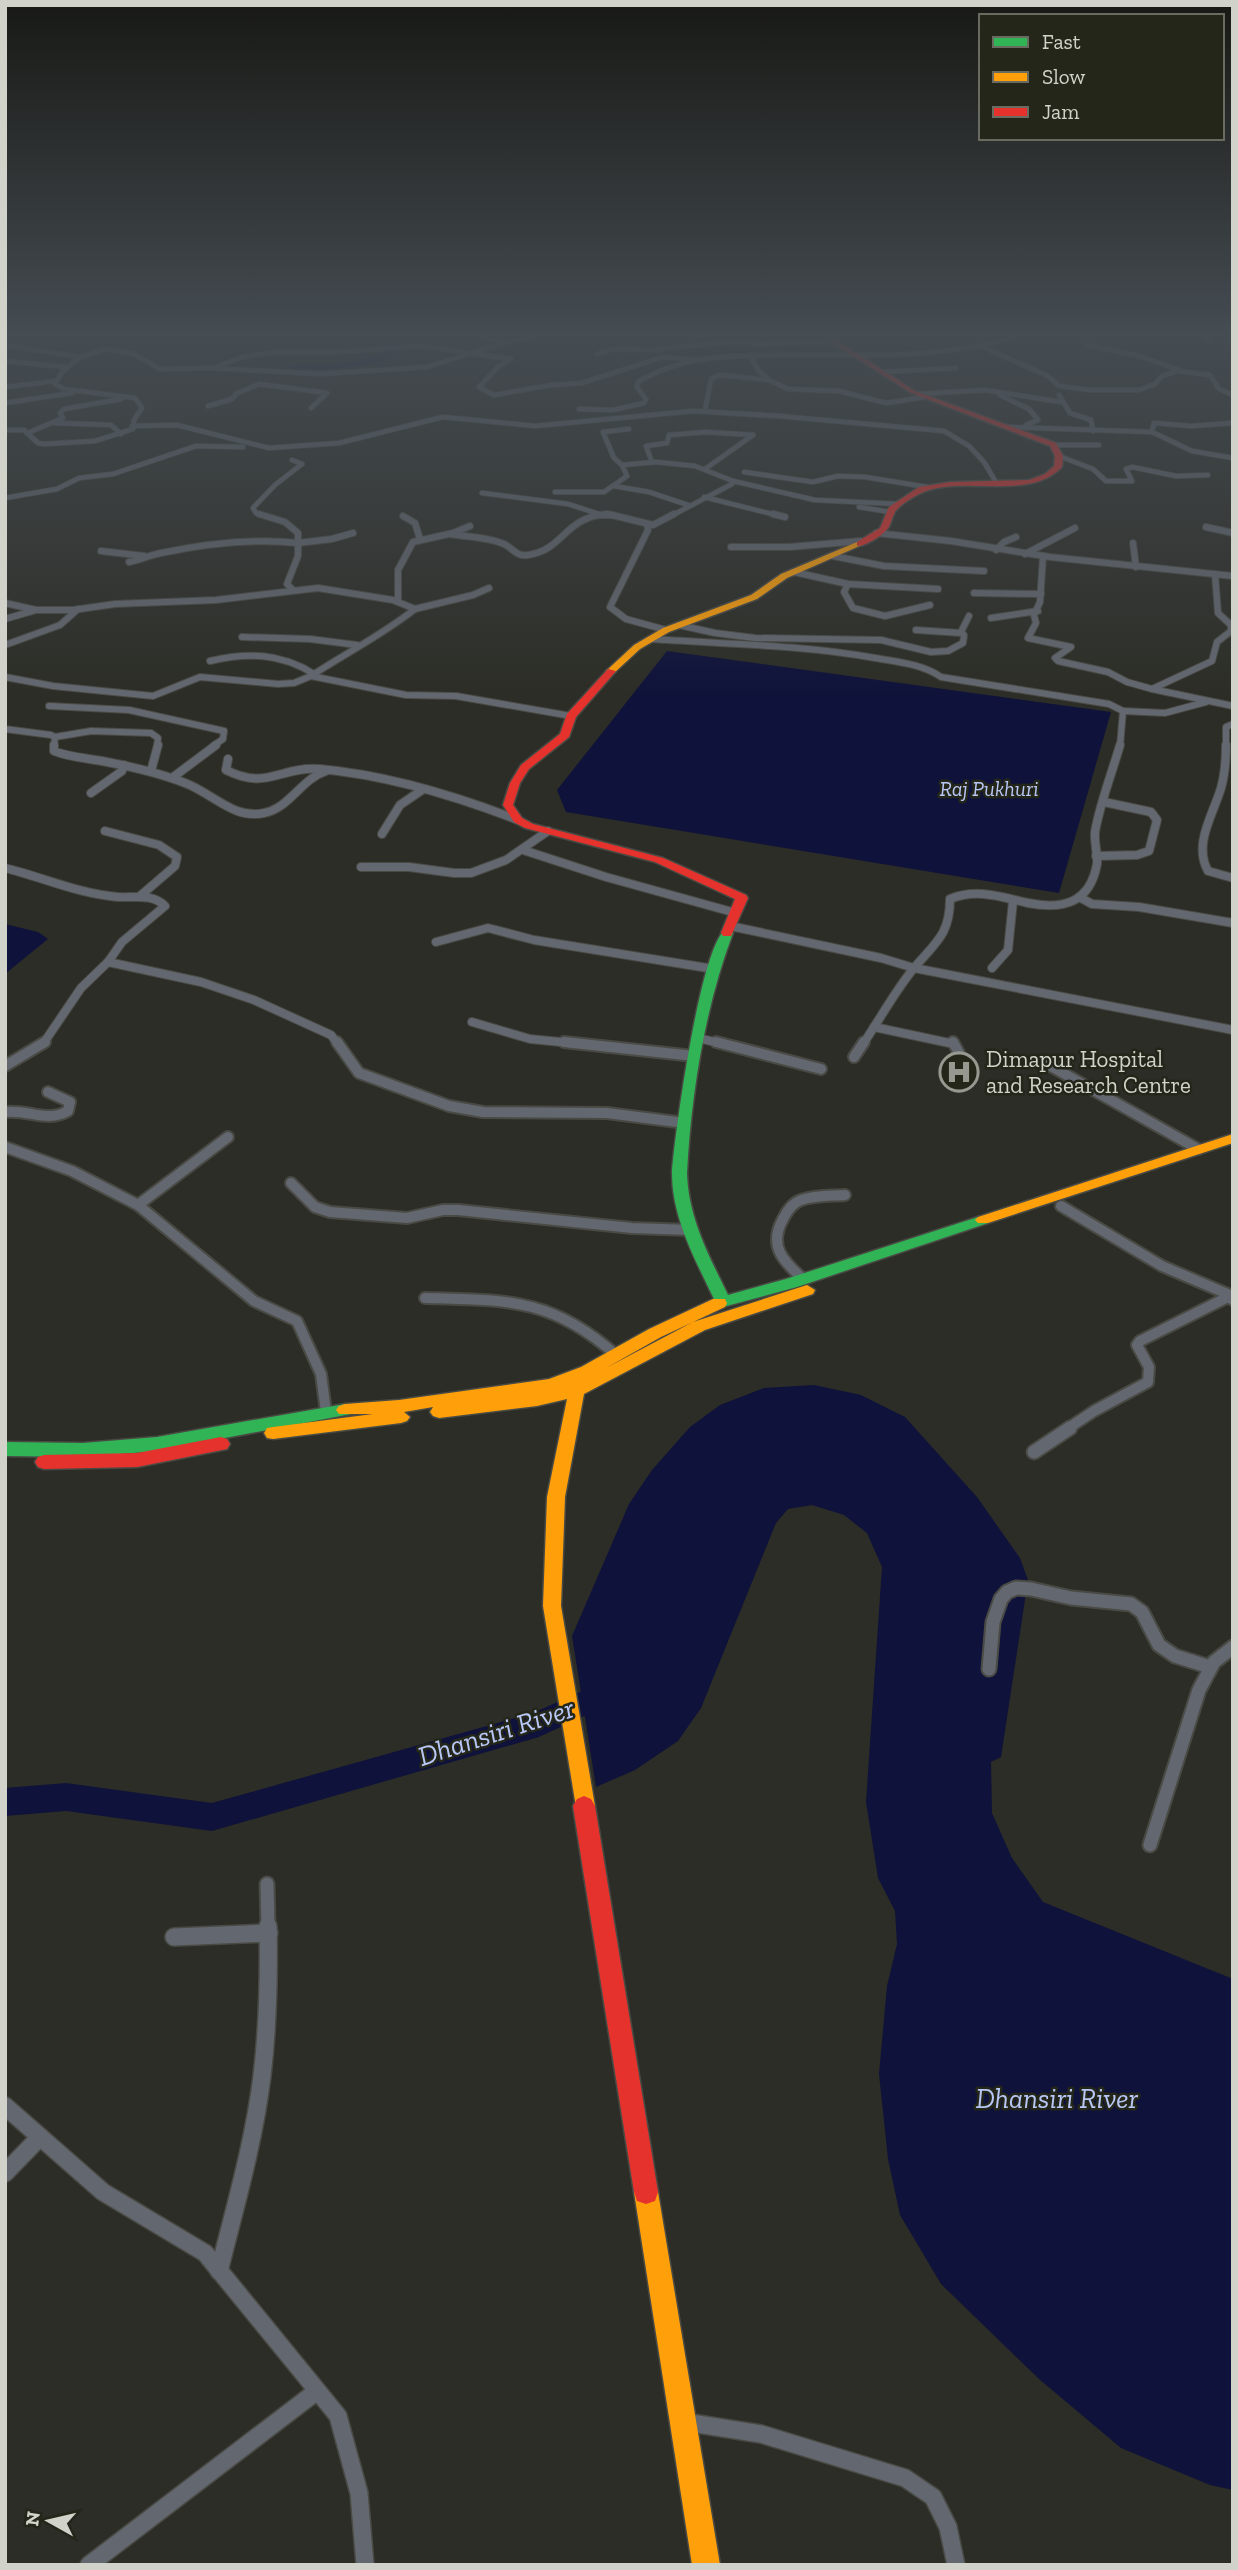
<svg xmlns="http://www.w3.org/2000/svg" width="1238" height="2570" font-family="'Zilla Slab',serif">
  <rect width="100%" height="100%" fill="#2c2d26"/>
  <g fill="#0f123a">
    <path d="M393,349L396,353C371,371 318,370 288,368C299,362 314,365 327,365C344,364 363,361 378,354L377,351Z"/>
    <polygon points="667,651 1111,712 1059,893 566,812 557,790"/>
    <polygon points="5,924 38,932 48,939 5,974"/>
    <polygon points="814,1385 861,1395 905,1417 977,1497 1020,1558 1028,1580 1001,1757 991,1762 992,1813 1012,1858 1043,1902 1233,1979 1233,2490 1210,2485 1121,2448 1039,2379 941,2284 900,2215 888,2159 879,2074 887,1986 897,1944 895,1911 878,1878 866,1802 882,1567 867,1533 844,1515 812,1505 788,1509 776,1523 701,1708 678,1741 635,1770 596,1787 572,1636 629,1504 652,1470 690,1427 720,1405 764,1388"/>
  </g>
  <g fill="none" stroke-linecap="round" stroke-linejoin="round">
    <polygon fill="#0f123a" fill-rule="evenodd" points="609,1679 619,1682 623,1691 619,1700 539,1737 212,1831 66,1811 5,1816 5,1788 66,1783 212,1803 533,1713"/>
    <g stroke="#494a44" stroke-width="6">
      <g id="street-far5">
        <polyline points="482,337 504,342"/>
        <polyline points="1203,337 1210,341"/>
        <polyline points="5,345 80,357"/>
        <polyline points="1087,345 1139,356 1179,370"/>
        <polyline points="983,347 1048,376 1059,386 1090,390 1139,390 1155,384 1162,376 1178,371 1210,375 1219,389 1233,395"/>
        <polyline points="655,349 743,341 756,344 835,341"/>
        <polyline points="597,354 614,349 660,350"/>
        <polyline points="755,355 753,360 757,369 769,380"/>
        <polyline points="5,361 67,367"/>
        <polyline points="216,367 242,357 276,352 338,352 421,346 511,359 498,367 479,387 494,395 551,385 582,383 663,357 695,360"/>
        <polyline points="883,372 956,368"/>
        <polyline points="5,387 55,381"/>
        <polyline points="918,394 985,390 1061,402"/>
        <polyline points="1000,395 1029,409 1038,420 1026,425"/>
        <polyline points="1059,395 1070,413 1091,420 1093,431"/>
        <polyline points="5,403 72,393"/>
        <polyline points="208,406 232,399 236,394 259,384 327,393 311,408"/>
        <path d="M579,409L613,410L644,403L646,399L637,387L638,382C686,352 744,356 798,355C869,355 947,358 1015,337"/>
        <polyline points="705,411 711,379 720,375 769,380 788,389 839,391 886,403 925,397"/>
        <polyline points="55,423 111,425 121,434"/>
        <polyline points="132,426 177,425 269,448 339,443 443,417 535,426 693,411 779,416 944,431 969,446 984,462 997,484"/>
        <polyline points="1010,427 1152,432 1154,423 1191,426 1233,423"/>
        <polyline points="5,430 24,430 38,443 44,444 95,441 133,429 134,420 142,408 135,398 64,389 55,384 62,372 80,357 108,349 134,354 160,369 213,368 320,374 427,367 507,342 535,337"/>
        <polyline points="30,432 63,418 60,413 64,409 121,399"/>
        <polyline points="1152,432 1192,451 1233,458"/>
        <polyline points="1053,445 1099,445"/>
        <polyline points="1059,456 1093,469 1106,481 1132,481 1126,469 1132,467 1176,476 1208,475"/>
        <polyline points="652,462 646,446 667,443 669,435 705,432 753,435"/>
        <polyline points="622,465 614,458 603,432 629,429"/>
        <polyline points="705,469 753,435"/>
        <polyline points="744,472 813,482 838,476 865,477 927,487"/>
        <polyline points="614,486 649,492 688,505"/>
        <polyline points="555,492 604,492 627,476 622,465 656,462 695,466 733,481 815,500 899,504"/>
        <polyline points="482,493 568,504 599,514"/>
        <polyline points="704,497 780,516"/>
        <polyline points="5,498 57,489 79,478 113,474 196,446 243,447"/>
        <polyline points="859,507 890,512"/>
        <polyline points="265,516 256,513 253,508 275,485 302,464 292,460"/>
        <polyline points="593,516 615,516"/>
        <polyline points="671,516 732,484 733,481"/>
      </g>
    </g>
    <g stroke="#494a44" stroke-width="8">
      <g id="street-far4">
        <polyline points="259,514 285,522 298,533 298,556 287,584 292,589"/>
        <polyline points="608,514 653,525 674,514"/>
        <polyline points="773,514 785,517"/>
        <polyline points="403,516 415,523 420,539"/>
        <polyline points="647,525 648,530 610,607 626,619 666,630"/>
        <polyline points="1206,527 1233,533"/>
        <polyline points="876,533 951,541 1050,557 1233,576"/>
        <path d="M450,534C467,537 488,537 504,544C513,548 516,557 528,555C564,550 564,517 607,514"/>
        <polyline points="298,543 332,539 353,533"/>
        <polyline points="1133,543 1136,567"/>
        <polyline points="731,547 789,547 861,541"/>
        <polyline points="996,550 1004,542 1016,537"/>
        <polyline points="101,551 144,556"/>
        <polyline points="1025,554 1075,528"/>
        <polyline points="833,556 884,566 984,571"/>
        <polyline points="1043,556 1040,602 1034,615 1036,623 1028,638 1071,647 1055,658 1058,661 1108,672 1127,682 1152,689"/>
        <path d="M129,562C140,560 150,555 161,553C205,544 253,538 298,543"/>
        <polyline points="794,572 848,584 938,589"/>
        <polyline points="1215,574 1218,613 1231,625 1231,631 1217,642 1212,661 1152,689 1233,706"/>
        <polyline points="848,584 844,592 853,608 885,616 930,605"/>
        <polyline points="974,593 1041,594"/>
        <polyline points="398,602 398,570 413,542 453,533 470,526"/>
        <path d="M5,603L36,610H73L115,604L216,600L318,588L393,600L415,609C382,635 346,653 311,676L406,695L456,696L571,716"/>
        <polyline points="415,609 473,595 489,588"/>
        <polyline points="991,618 1038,611"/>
        <polyline points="5,619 36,610"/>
        <polyline points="679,625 715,633 755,638 881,640 931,652 948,651 963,643 964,635 961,632 969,616"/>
        <polyline points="916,630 961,633"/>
        <polyline points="242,637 310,639 357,645"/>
        <path d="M651,639C726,644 801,645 875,658C898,662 922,664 941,677L1109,704L1123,711L1120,746"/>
        <polyline points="5,645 60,625 78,609"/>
        <path d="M210,661C247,652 281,653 314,674"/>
        <polyline points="5,677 53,686 153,696 200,677 278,684 294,683 311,676"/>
        <polyline points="49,706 129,710 224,731 223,739 213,746"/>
        <polyline points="1123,711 1165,713 1206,702"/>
        <polyline points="5,729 51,735 55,737 54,746"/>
        <polyline points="55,737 91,731 151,733 158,738 157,746"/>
        <polyline points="1226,746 1226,727 1233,724"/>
      </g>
    </g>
    <g stroke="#494a44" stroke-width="10">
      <g id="street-far3">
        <path d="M54,745V751C71,758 89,758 107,762C133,767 160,773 185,783C212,793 234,820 264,813C290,808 301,779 326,771"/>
        <path d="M1226,745C1226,759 1225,774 1221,788C1213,815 1193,844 1208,871L1233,878"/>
        <path d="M228,759L226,770C267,791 280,766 320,769C387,775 456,796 518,820"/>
        <polyline points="151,771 158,745"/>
        <polyline points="172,778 216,745"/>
        <polyline points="91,793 122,771 124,765"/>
        <polyline points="105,831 159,845 177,857 175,866 140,896"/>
        <polyline points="382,834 400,805 422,790"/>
        <polyline points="523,850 606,877 736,913"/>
        <polyline points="1096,856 1137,855 1149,851 1157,820 1151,812 1104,802"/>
        <polyline points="361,867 409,867 454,873 471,873 506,860 548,831"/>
        <path d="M5,868C42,877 79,894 118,897C134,898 152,893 165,906L122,942L108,962L81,988L43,1044"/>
        <polyline points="1081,898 1092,904 1139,907 1233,923"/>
        <polyline points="730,926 881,958 914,968 1233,1030"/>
        <polyline points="436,942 488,928 534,940 714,969"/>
        <polyline points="108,962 201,982 254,1000 331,1035 338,1044"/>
        <polyline points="992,968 1008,950 1013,901"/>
        <polyline points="472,1022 530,1039 581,1044"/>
        <polyline points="874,1027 954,1044"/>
        <polyline points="698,1038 723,1044"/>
        <path d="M863,1044C880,1019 895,991 914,968C935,943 950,935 950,899C977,888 1001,897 1028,903C1063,910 1090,903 1097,864C1098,854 1094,843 1095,832C1100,803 1112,773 1120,745"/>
      </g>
    </g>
    <g stroke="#494a44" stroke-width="14">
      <g id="street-far2">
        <polyline points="337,1042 359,1073 449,1106 483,1112 607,1113 685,1123"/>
        <polyline points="564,1042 694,1056"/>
        <polyline points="716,1042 821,1069"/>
        <polyline points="953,1042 959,1053"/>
        <polyline points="854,1057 864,1042"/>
        <polyline points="1047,1064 1198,1149"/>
        <polyline points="5,1066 45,1042"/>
        <path d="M5,1112C28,1109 47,1123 68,1111L70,1102L48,1092"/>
        <polyline points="5,1147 72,1171 138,1205 254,1301 297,1321 321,1374 326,1412"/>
        <polyline points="291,1183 315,1207 330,1212 407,1218 443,1210 458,1210 632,1228 691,1230"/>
        <polyline points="138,1205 228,1137"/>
        <polyline points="1061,1206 1162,1266 1230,1295"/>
        <path d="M803,1279C783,1261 768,1246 783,1219C787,1211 792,1203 801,1200C815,1195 831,1196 845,1195"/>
        <path d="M425,1298C507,1300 552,1298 616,1355"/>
        <polyline points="1067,1429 1094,1411 1148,1382 1149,1367 1137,1345 1140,1341 1228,1297 1233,1300"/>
      </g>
    </g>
    <g stroke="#494a44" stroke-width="17">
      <g id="street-far1">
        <polyline points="1034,1452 1070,1428"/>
        <polyline points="989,1669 993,1622 1001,1599 1007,1592 1016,1588 1031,1589 1071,1598 1131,1604 1142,1612 1159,1645 1175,1656 1210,1667"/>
        <polyline points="1150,1845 1199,1690 1214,1662 1233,1647"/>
        <polyline points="267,1884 268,1927"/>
      </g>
    </g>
    <g stroke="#494a44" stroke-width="20">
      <g id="street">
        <polyline points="174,1937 269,1933"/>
        <polyline points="5,2106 103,2192 205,2253 338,2416 359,2493 365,2565"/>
        <polyline points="5,2173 40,2137"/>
        <path d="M219,2271C235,2207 254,2142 262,2076C268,2026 269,1976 268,1926"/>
        <polyline points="685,2422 761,2434 905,2478 933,2497 948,2527 956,2565"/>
        <polyline points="89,2565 317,2391"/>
      </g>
    </g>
    <g stroke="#494a44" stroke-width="3">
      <g id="fast">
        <path d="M727,929L733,933C705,1007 691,1094 687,1173C688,1217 709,1256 728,1295L786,1279L978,1217H988L991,1220L988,1223L797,1287L719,1308L713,1307L711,1303L714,1299C695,1259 672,1218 672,1173C674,1139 701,939 727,929Z"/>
        <polygon points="345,1404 351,1406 354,1410 351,1414 157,1451 83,1457 5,1456 5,1442 83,1443 157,1437"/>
      </g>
    </g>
    <g stroke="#494a44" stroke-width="3">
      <g id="slow">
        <polygon points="857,542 864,544 787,578 757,599 669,632 640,649 614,673 606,671 634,645 663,628 751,595 781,574"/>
        <polygon points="1233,1134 1233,1143 988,1223 978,1223 975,1220 978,1217"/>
        <polygon points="807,1285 815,1290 813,1294 705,1330 584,1394 565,1497 561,1606 595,1806 591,1813 584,1816 577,1813 543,1606 547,1497 567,1399 537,1406 439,1418 433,1416 430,1412 433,1407 404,1412 410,1417 407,1421 401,1423 273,1439 267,1438 264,1433 267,1428 273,1427 373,1414 339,1414 336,1410 339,1406 345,1404 399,1400 549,1379 581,1367 649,1329 713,1299 725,1299 727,1303 725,1307 661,1337 606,1368 693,1322"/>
        <polygon points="646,2180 655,2183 658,2192 720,2565 692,2565 634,2192 637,2183"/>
      </g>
    </g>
    <g stroke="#494a44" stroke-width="3">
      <g id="jam">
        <path d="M824,337H831L915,391L1056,443L1063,456L1062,467C1030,501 967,476 926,491C917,494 899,505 895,512C892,517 891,523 889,527C884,535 866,546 857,546V542L880,528L889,507L919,487L950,482L1029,480L1045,474L1054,466L1055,456L1050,446L911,393Z"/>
        <polygon points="608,669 616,671 576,717 569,737 529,769 520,783 513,805 522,818 533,824 663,858 746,895 748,898 731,936 723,936 721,933 735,899 655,862 525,828 514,822 503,805 510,783 521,765 560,734 567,714"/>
        <polygon points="221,1437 227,1439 230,1444 227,1449 137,1467 44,1469 38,1467 35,1462 38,1457 44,1455 137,1453"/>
        <polygon points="584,1796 591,1799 595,1806 658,2192 655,2201 646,2204 637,2201 634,2192 573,1806 577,1799"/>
      </g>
    </g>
    <use href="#street-far5" stroke="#63676f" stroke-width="4.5"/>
    <use href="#street-far4" stroke="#63676f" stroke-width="6"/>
    <use href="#street-far3" stroke="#63676f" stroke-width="8"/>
    <use href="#street-far2" stroke="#63676f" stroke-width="10"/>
    <use href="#street-far1" stroke="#63676f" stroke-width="13"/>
    <use href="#street" stroke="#63676f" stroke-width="17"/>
    <use href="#fast" fill="#30b455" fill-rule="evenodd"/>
    <use href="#slow" fill="#ff9f0a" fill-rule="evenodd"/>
    <use href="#jam" fill="#e5322d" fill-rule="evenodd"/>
  </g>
  <linearGradient id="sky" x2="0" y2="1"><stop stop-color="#181915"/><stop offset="0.48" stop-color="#454c52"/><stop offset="1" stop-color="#454c52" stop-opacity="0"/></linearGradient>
  <rect width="1238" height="696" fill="url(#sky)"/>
  <defs>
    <g id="hospital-ring" transform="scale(2.0125)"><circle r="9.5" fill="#232619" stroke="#979991" stroke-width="1.5"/><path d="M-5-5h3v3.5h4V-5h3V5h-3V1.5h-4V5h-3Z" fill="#979991"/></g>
  </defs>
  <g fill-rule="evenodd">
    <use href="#hospital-ring" x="959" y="1072"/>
  </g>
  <g text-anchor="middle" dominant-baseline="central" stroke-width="5" stroke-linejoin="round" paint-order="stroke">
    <g font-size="21" font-style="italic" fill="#b9c7f7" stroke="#232619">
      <text x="989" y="788">Raj Pukhuri</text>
    </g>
    <g font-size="23" fill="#d1d3ca" stroke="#232619" text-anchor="start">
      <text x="986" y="1059">Dimapur Hospital<tspan x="986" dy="26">and Research Centre</tspan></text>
    </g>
    <g font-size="28" font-style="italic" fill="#b9c7f7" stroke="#232619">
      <text transform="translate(496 1732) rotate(-18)">Dhansiri River</text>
      <text x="1057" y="2098">Dhansiri River</text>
    </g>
  </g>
  <rect width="1238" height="2570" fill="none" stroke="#d1d3ca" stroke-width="14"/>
  <rect x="979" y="14" width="245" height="126" fill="#232619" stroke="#696b60" stroke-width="2"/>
  <rect x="993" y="37" width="35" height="10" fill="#30b455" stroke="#696b60" stroke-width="2"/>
  <text x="1042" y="49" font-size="21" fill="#d1d3ca">Fast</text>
  <rect x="993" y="72" width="35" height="10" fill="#ff9f0a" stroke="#696b60" stroke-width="2"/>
  <text x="1042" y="84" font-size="21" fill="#d1d3ca">Slow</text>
  <rect x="993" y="107" width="35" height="10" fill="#e5322d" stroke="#696b60" stroke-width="2"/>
  <text x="1042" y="119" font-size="21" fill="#d1d3ca">Jam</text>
  <g transform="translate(49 2521) rotate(278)" stroke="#232619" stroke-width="5" paint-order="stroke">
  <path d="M0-5L12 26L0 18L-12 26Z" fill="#d1d3ca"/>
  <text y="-10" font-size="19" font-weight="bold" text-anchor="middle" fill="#d1d3ca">N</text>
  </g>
</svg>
